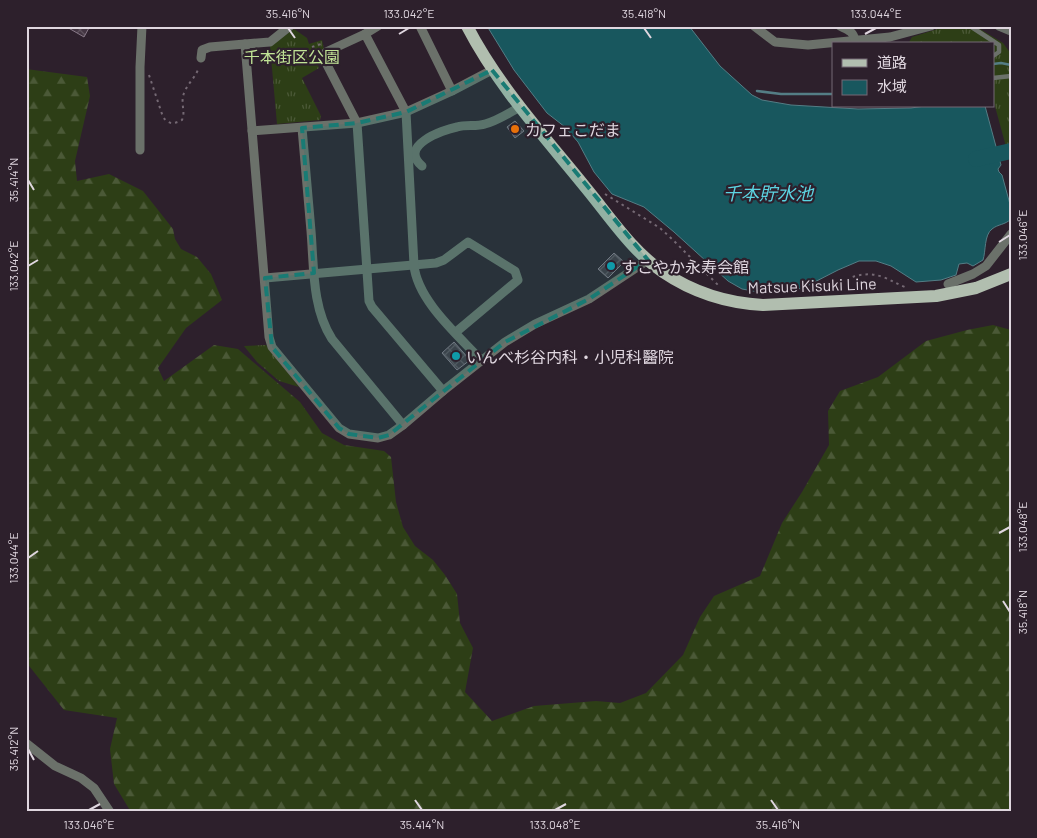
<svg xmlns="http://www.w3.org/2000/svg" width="1037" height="838" font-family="Barlow,'Noto Sans JP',sans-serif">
  <defs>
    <pattern id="grass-tufts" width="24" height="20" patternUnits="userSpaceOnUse" patternTransform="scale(1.25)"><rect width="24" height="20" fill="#2d3e16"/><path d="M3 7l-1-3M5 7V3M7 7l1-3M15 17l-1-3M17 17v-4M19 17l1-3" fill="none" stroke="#4b5937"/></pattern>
    <pattern id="forest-firs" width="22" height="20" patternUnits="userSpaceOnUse" patternTransform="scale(1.25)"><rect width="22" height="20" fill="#2d3e16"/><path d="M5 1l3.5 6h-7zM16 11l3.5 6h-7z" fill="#4b5937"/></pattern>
    <pattern id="building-cross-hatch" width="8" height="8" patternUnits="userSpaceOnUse" patternTransform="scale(1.25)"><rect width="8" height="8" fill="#433542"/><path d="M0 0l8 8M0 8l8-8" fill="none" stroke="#5e525d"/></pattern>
  </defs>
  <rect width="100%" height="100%" fill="#2d202c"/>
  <g fill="url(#grass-tufts)">
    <polygon points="947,26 975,26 1003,43 1011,54 1011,165 993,99 993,44 908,44 912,37"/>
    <polygon points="294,29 307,38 309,44 322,40 324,49 313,52 319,68 302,78 321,116 320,120 277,124 270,46"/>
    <polygon points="266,345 299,387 279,381 257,362 244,346"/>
  </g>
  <polygon fill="url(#forest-firs)" points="26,69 87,77 90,96 75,161 77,181 109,174 143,191 173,229 175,239 181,249 197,257 211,274 222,300 186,328 158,368 164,381 214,345 238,349 300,402 322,433 344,445 384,451 391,457 396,502 403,527 415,546 433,560 445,575 457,594 460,623 473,648 465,692 492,721 534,706 596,701 620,703 646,693 683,655 700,617 714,596 760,576 782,523 802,492 829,445 828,411 840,391 878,377 926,341 967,330 993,325 1011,330 1011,812 131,812 114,784 110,749 117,718 64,710 26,662"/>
  <path fill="#18575e" stroke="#547d85" d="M487,26H689L720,66L752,95L762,100L791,105L858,109L911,108L925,106H985L1001,165L998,169L999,172L1002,175L1011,208V219C1005,225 998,224 992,229C984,235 986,251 983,260L973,266L967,263L959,264L956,275L941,280L916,282L891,266L876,261H859L838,270L801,289L778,283L759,292L742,289L728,281L674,232L644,207L612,194L594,172L578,142L565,127L547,113L514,70Z"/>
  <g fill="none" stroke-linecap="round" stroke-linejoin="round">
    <g stroke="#547d85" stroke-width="2.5">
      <polyline points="993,64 1001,63 1011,65"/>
      <polyline points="757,91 781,94 833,94"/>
    </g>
    <polyline stroke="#18575e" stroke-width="16" points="976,159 1011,151"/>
  </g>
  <g fill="url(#building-cross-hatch)" stroke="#877887">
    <polygon points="65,26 90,26 84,37"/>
    <polygon points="515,121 524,131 515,138 507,127"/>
    <polygon points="614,253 624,262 608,278 598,269"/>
    <polygon points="454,342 470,360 457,370 442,353"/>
  </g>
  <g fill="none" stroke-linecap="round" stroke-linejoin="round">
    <g stroke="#756974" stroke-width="2" stroke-dasharray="2.5 4" stroke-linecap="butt">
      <polyline points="312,47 321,44"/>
      <path d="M149,75L163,117C169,125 174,124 182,120C186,110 180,105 184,93C188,83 196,77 199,67"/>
      <polyline points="605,194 660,228 673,240 720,287"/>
      <path d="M823,290C843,281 860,269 883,277C891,280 897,284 905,287"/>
    </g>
    <g stroke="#6b716a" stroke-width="4.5">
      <polyline points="970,26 999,45 999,52 993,56"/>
      <polyline points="993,78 1011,76"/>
    </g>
    <g stroke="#6b716a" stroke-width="9">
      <polyline points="290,26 270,42 245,44 269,337 272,347 339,428 349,434 378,438 389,435 403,425"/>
      <polyline points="420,26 452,91"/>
      <polyline points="754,26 775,42 808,45 890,37 931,26"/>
      <path d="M840,26C848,30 853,31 855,40"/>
      <polyline points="999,26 1011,31"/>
      <polyline points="365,34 378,26"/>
      <polyline points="201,58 202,50 210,47 245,44"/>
      <path d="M302,128C305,162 308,196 311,231C314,267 312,308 332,339L403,425L443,391"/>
      <polyline points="252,131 357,123 406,112 452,91 492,70"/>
      <polyline points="140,150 140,67 142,26"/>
      <path d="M422,166C398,146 442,130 457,127C466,124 476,127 485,124C497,121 509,113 520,107"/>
      <polyline points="265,278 436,263 444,260 468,242 515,271 518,280 456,332"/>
      <polyline points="948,284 973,274 986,266 1011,234"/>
      <path d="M481,360C458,335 417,300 414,265L406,112L365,34L326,52L324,59L357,123L369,301L372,307L443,391L505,342L535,324L589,299L648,260"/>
      <polyline points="26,743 55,766 81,778 94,788 110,812"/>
    </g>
    <path stroke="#b1beaf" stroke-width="12" d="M467,26C498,86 544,136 586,188C610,217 632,251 663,272C694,293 726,303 763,305L936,296L976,288L1011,274"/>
  </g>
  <path fill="#197b74" fill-opacity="0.2" stroke="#197b74" stroke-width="4" stroke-dasharray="10 6" stroke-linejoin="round" d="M492,70L648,260L589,299L505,342L389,435L378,438L349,434L339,428L272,347L265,278L314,273L302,128L357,123L406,112Z"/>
  <path fill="none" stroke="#dfd6df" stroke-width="2" d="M288,28L295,38M644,28L651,38M399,34L409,28M865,34L876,28M28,180L34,190M999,242L1010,235M28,266L38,260M999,533L1010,527M28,558L38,551M1003,601L1010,612M28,749L34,760M415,800L422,810M771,800L778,810M89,810L100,804M555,810L566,804"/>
  <circle fill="#e8710a" stroke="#2d202c" stroke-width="2" cx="515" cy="129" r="5"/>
  <g fill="#0f9aa8" stroke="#2d202c" stroke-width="2">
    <circle cx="611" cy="266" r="5"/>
    <circle cx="456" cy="356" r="5"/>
  </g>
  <g text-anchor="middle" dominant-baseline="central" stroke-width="4.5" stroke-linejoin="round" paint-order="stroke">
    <g font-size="16" fill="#c1e496" stroke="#2d202c">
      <text x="292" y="56">千本街区公園</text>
    </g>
    <g font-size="16" fill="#dfd6df" stroke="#2d202c" text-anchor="start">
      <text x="525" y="129">カフェこだま</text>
      <text x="621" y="266">すこやか永寿会館</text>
      <text x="466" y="356">いんべ杉谷内科・小児科醫院</text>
    </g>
    <g font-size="16" fill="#dfd6df" stroke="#2d202c">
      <text transform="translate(812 285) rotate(-2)">Matsue Kisuki Line</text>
    </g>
    <g font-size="18" font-style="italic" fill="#5cd4e2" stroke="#2d202c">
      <text x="768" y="193">千本貯水池</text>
    </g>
  </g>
  <rect width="1037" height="838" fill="none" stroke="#2d202c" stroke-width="55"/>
  <rect x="832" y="42" width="162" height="65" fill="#2d202c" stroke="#746974"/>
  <rect x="842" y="59" width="25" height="8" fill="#b1beaf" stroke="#746974"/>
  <text x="877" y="68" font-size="15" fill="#dfd6df">道路</text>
  <rect x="842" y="80" width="25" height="15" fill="#18575e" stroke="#746974"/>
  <text x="877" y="92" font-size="15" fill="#dfd6df">水域</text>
  <rect x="28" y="28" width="982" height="782" fill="none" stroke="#dfd6df" stroke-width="2"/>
  <g font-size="12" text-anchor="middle" fill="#dfd6df">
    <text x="288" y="18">35.416°N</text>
    <text x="409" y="18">133.042°E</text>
    <text x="644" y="18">35.418°N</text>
    <text x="876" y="18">133.044°E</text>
    <text transform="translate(14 180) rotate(-90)" y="4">35.414°N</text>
    <text transform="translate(1023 235) rotate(-90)" y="4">133.046°E</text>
    <text transform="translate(14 266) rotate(-90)" y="4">133.042°E</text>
    <text transform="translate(1023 527) rotate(-90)" y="4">133.048°E</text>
    <text transform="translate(14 558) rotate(-90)" y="4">133.044°E</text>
    <text transform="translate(1023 612) rotate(-90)" y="4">35.418°N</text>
    <text transform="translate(14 749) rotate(-90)" y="4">35.412°N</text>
    <text x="89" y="829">133.046°E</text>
    <text x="422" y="829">35.414°N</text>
    <text x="555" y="829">133.048°E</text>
    <text x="778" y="829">35.416°N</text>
  </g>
</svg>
